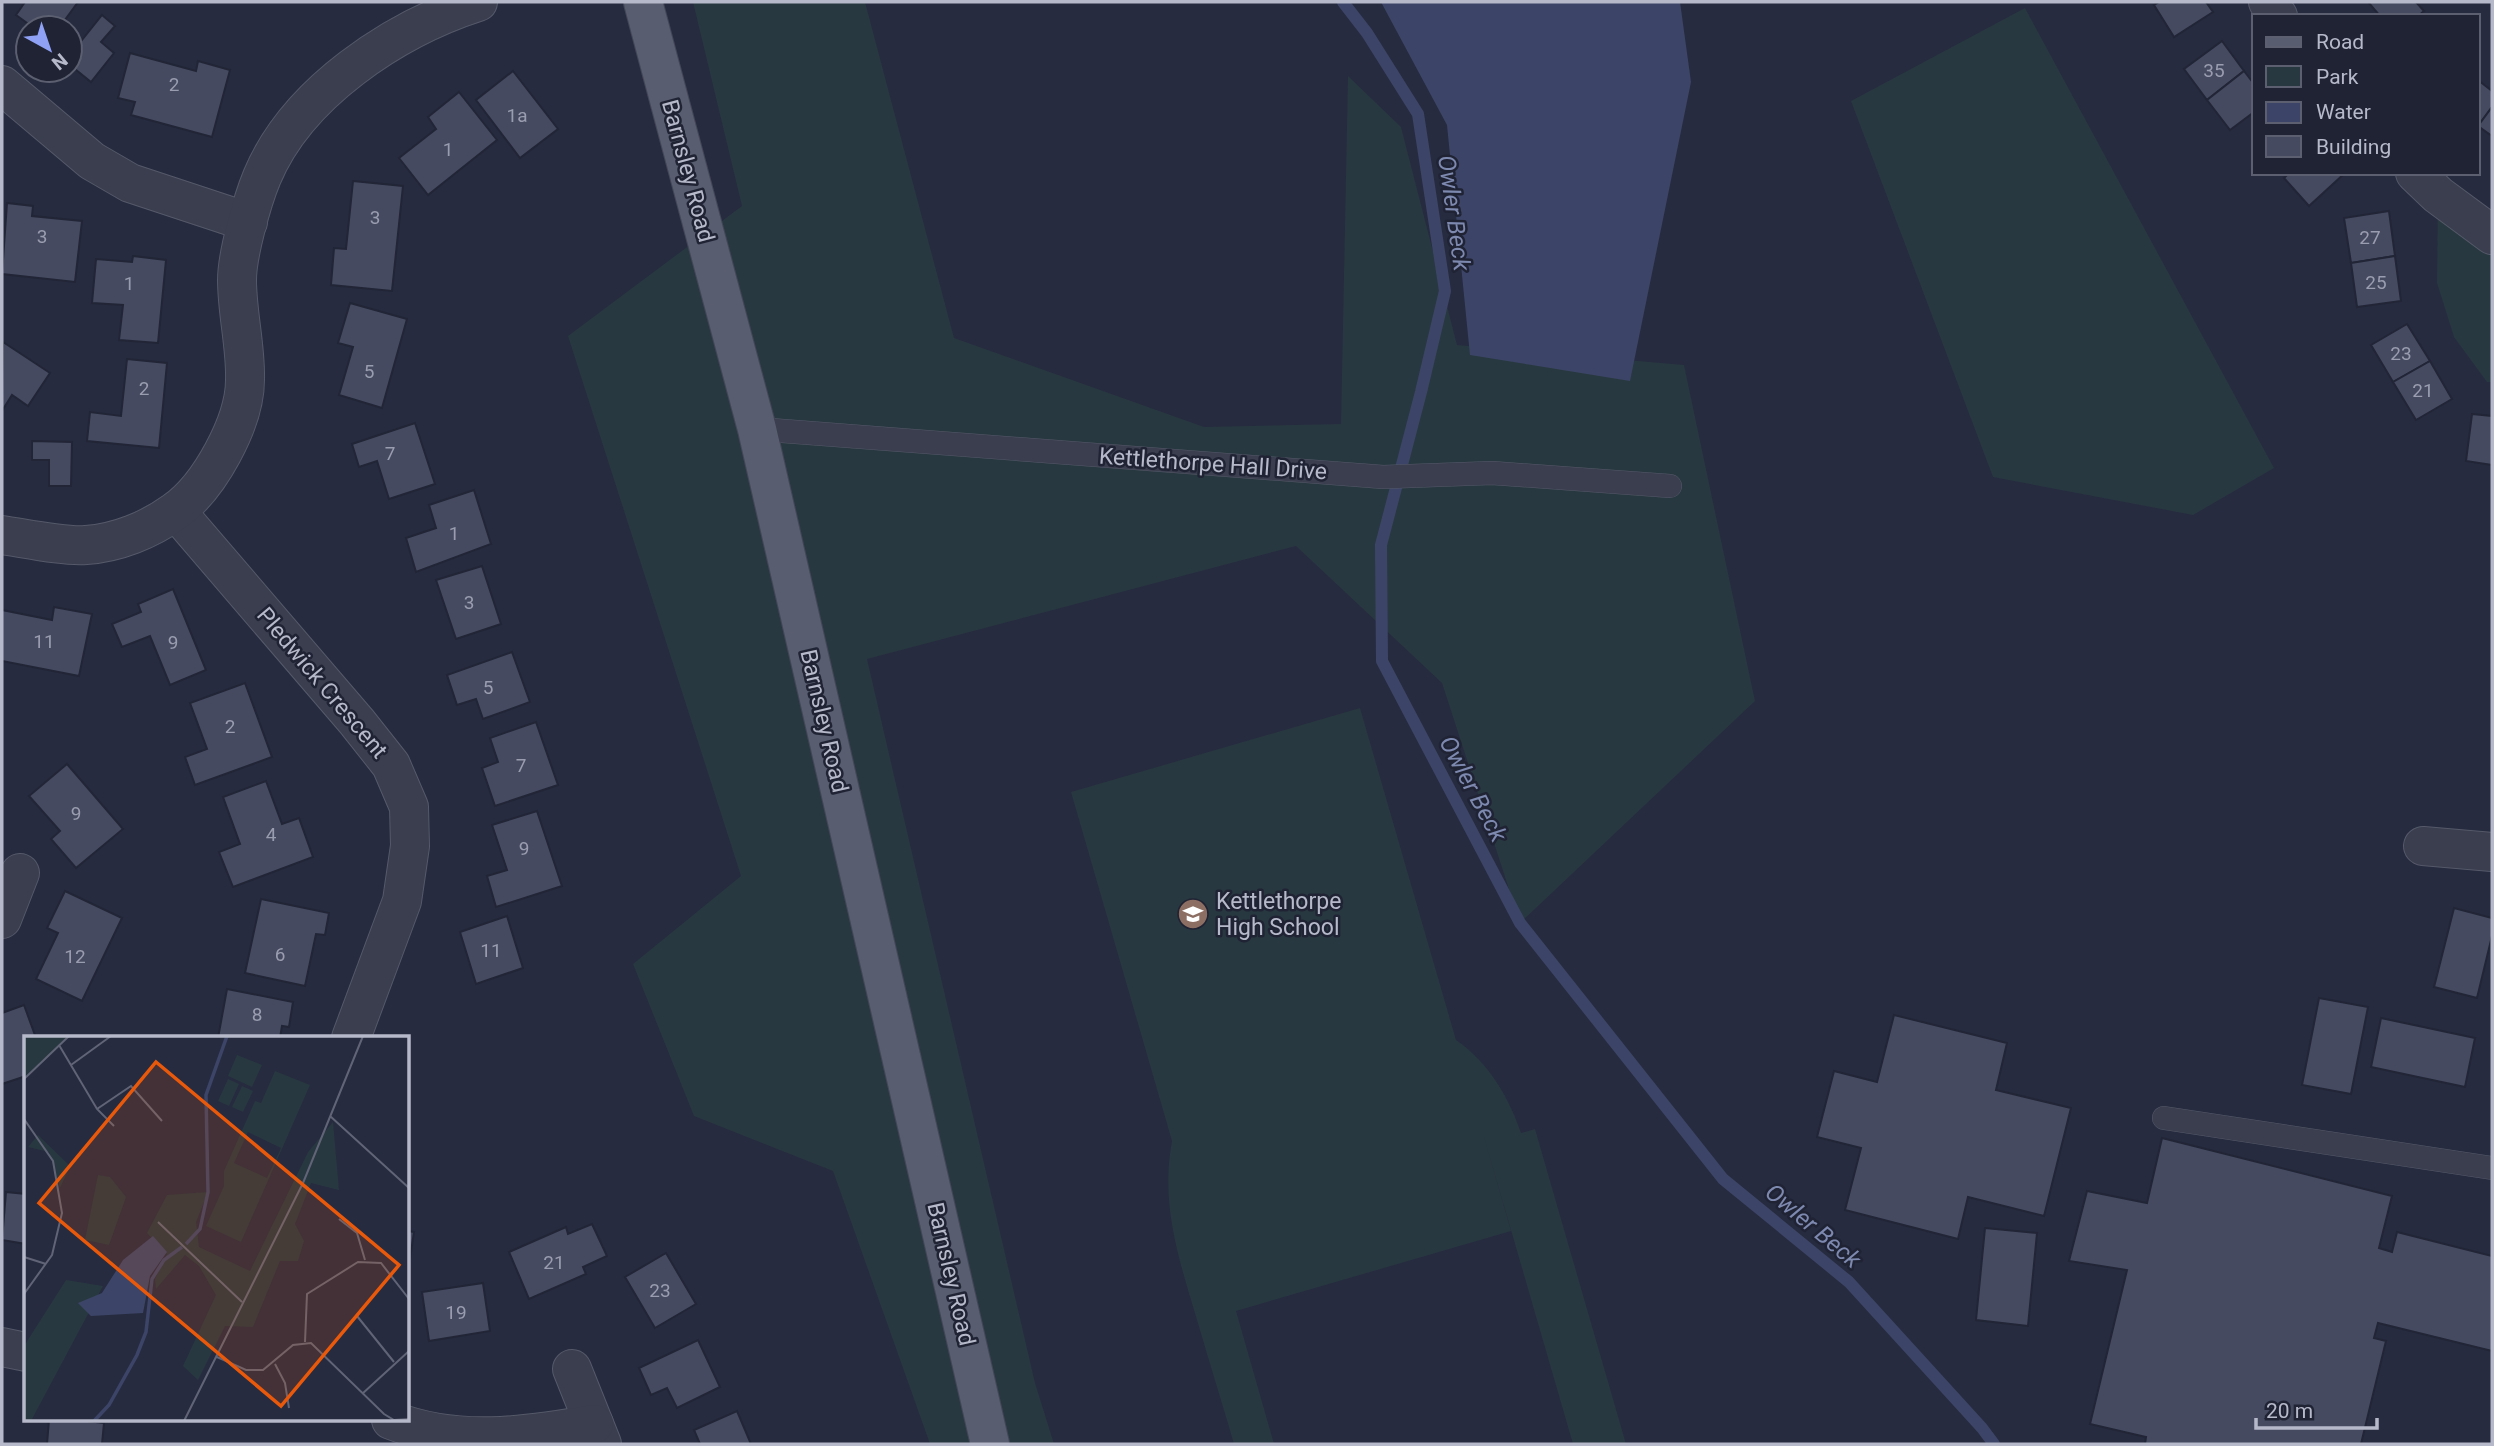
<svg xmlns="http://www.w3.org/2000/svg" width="2494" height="1446" font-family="Roboto,sans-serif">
  <rect width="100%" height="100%" fill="#262b3f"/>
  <g fill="#283840">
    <polygon points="693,2 865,2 954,338 1204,427 1341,424 1348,76 1401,127 1457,345 1684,365 1755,701 1520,923 1442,683 1296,546 867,659 1035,1383 1054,1444 930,1444 833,1171 694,1116 633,964 741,876 568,336 742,206"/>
    <polygon points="2025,8 2274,468 2193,515 1993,477 1851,101"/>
    <polygon points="2438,195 2492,235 2492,382 2487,382 2454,337 2437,283"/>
    <path d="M1360,708L1456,1040C1488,1062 1509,1097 1521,1133L1535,1129L1626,1444H1573L1482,1130L1511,1231L1236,1311L1274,1444H1234C1222,1403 1209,1361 1197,1320C1179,1259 1160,1205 1172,1141L1071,792Z"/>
  </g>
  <polygon fill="#3c4567" points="1381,2 1680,2 1691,82 1630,381 1470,355 1447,125"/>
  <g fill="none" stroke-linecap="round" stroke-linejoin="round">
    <polyline stroke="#3c4567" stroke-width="12" points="1343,2 1367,33 1418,114 1445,291 1421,392 1381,545 1382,661 1520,923 1723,1179 1849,1282 1982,1428 1994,1444"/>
  </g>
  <g fill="#454a61" stroke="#212536" stroke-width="2">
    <polygon points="25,2 78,2 59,28 34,28 16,15"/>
    <polygon points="2159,2 2206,2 2213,12 2174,37 2154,5"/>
    <polygon points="2368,2 2416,2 2424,11 2418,16 2380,16"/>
    <polygon points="102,15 115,26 101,42 114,53 91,82 70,65 70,55"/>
    <polygon points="2222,41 2244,71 2207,100 2184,69"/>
    <polygon points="130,53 196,71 198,61 230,70 212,137 131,115 135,102 118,98"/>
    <polygon points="513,71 558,129 520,158 476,100"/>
    <polygon points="2244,71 2254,84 2254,112 2230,130 2207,100"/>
    <polygon points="2478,80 2492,91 2492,107 2478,126"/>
    <polygon points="459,92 497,140 428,195 399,158 436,129 428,117"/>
    <polygon points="2492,107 2492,136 2478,126"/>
    <polygon points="2289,173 2345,173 2309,206 2284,178"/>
    <polygon points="353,181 403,186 392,291 331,285 334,248 346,249"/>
    <polygon points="7,203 33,206 32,216 82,221 75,282 2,274"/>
    <polygon points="2389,211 2395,256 2351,263 2344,218"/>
    <polygon points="133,256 166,260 158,343 119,340 123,305 92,303 96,259 132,262"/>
    <polygon points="2395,256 2401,301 2357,307 2351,263"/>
    <polygon points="350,303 407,319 382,408 339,395 353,347 338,343"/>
    <polygon points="2407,324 2430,361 2393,382 2371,345"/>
    <polygon points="3,342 50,373 28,406 12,395 2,411"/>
    <polygon points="127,359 167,363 159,448 87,441 90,412 121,416"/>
    <polygon points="2430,361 2452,399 2416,420 2393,382"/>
    <polygon points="2472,414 2492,416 2492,465 2466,461"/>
    <polygon points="415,423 435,484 389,499 377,461 359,467 352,444"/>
    <polygon points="32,441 72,442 71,486 49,486 49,460 32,460"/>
    <polygon points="474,490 491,544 416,572 406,538 436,528 429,505"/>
    <polygon points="482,566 501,624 456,639 436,580"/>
    <polygon points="173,589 206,670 170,685 150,636 122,647 112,624 141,612 138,604"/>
    <polygon points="54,607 92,614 79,676 2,661 2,610 52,620"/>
    <polygon points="512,652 530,702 483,719 476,699 457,705 447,675"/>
    <polygon points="245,683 272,757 195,785 185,757 207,749 190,703"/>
    <polygon points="536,722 558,785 495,806 482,768 498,762 490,738"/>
    <polygon points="67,764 123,829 76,868 51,839 60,831 29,796"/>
    <polygon points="266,781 282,824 299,818 313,857 233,887 219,852 240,844 223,797"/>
    <polygon points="537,811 562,886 496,907 487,876 507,870 492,825"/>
    <polygon points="65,891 122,918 82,1001 36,979 58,933 47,928"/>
    <polygon points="261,899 329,913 325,935 316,934 305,986 245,973"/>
    <polygon points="2454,908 2492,918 2492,936 2477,998 2434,987"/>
    <polygon points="507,916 523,968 476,984 460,932"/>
    <polygon points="227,989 293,1002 289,1027 282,1026 280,1038 218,1038"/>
    <polygon points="2319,998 2368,1007 2351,1094 2302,1085"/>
    <polygon points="24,1005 36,1038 26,1038 26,1076 2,1084 2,1013"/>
    <polygon points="1894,1015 2007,1043 1996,1090 2071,1108 2044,1216 1968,1197 1958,1239 1845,1210 1861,1148 1817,1137 1834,1071 1877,1082"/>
    <polygon points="2381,1018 2475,1038 2465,1087 2371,1067"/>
    <polygon points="2162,1138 2392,1196 2379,1248 2392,1252 2397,1232 2492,1256 2492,1351 2378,1323 2374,1338 2386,1341 2361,1444 2145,1444 2146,1437 2090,1424 2127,1270 2069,1261 2087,1191 2147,1203"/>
    <polygon points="6,1192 26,1194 26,1244 2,1240"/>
    <polygon points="592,1224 607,1256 583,1267 586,1274 529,1299 509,1252 566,1227 568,1234"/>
    <polygon points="1985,1228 2037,1233 2028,1326 1976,1320"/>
    <polygon points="408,1231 414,1232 408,1272"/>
    <polygon points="666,1253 696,1304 655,1328 625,1277"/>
    <polygon points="483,1283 490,1331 429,1341 422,1292"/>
    <polygon points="698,1340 720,1387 677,1408 667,1388 651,1395 639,1368"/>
    <polygon points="737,1411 751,1444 700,1444 694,1430"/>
    <polygon points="49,1420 78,1420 104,1423 102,1444 47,1444"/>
  </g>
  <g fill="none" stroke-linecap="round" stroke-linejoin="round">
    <g stroke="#555969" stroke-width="24">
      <g id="lane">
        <polyline points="757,429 1383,477 1492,473 1670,486"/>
        <polyline points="2164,1118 2492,1168"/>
      </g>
    </g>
    <g stroke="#555969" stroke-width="40">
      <g id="street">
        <polyline points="2268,2 2278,16"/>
        <polyline points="2,85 92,161 130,183 248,222"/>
        <polyline points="2415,173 2438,195 2492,235"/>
        <polyline points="176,511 357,722 391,765 409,807 410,846 402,901 351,1038"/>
        <path d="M2,535C23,538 66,547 86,545C117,543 149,530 174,512C209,488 245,422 245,380C246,347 237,313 237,280C237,255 252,201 262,177C297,93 394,29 478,2"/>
        <polyline points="2423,846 2492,852"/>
        <polyline points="2,919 20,873"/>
        <polyline points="2,1347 26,1352"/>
        <polyline points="572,1369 602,1444"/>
        <path d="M391,1420C457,1446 525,1436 594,1424"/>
      </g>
    </g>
    <g stroke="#434758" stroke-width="40">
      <polyline id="primary" points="643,2 757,429 990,1444"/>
    </g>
    <use href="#lane" stroke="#3a3e4f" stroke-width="23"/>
    <use href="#street" stroke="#3a3e4f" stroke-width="38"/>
    <use href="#primary" stroke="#585d6f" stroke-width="38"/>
  </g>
  <defs>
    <g id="school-disc" transform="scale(1.575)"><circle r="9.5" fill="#8d6e63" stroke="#1f2334"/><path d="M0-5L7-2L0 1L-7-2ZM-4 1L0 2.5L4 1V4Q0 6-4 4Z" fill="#fff"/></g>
  </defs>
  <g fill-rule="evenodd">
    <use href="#school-disc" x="1193" y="914"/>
  </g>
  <g text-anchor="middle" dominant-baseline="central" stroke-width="5" stroke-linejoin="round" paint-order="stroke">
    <g font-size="19" fill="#9a9daf">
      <text x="2214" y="70">35</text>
      <text x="174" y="84">2</text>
      <text x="517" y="115">1a</text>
      <text x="448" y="149">1</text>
      <text x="375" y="217">3</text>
      <text x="42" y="236">3</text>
      <text x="2370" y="237">27</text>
      <text x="2376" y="282">25</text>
      <text x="129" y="283">1</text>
      <text x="2401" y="353">23</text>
      <text x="369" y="371">5</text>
      <text x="144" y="388">2</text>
      <text x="2423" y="390">21</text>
      <text x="390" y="453">7</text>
      <text x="454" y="533">1</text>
      <text x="469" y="602">3</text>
      <text x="44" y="641">11</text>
      <text x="173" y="642">9</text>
      <text x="488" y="687">5</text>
      <text x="230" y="726">2</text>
      <text x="521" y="765">7</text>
      <text x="76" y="813">9</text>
      <text x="271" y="834">4</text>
      <text x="524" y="848">9</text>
      <text x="491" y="950">11</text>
      <text x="280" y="954">6</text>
      <text x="75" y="956">12</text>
      <text x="257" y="1014">8</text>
      <text x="554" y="1262">21</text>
      <text x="660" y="1290">23</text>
      <text x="456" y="1312">19</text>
    </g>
    <g font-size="23" fill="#b6b9c9" stroke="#1f2334">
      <text transform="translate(688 171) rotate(75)">Barnsley Road</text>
      <text transform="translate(1213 464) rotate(4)">Kettlethorpe Hall Drive</text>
      <text transform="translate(322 683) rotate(50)">Pledwick Crescent</text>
      <text transform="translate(824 721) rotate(77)">Barnsley Road</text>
      <text transform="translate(951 1274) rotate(77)">Barnsley Road</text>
    </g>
    <g font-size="23" fill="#b6b9c9" stroke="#1f2334" text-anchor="start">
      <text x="1216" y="901">Kettlethorpe<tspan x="1216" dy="26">High School</tspan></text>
    </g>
    <g font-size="24" font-style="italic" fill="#7e89b0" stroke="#1f2334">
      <text transform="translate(1454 213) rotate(82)">Owler Beck</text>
      <text transform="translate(1473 789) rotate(62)">Owler Beck</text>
      <text transform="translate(1813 1226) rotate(40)">Owler Beck</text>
    </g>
  </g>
  <g transform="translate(24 1036)">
    <rect width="385" height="385" fill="#262b3f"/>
    <path d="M0,0H45L0,43ZM213,19L238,29L228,51L204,40ZM251,35L286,49L217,206L182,190L200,150V135L231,65L237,67ZM224,96L257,112L243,142L210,127ZM204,43L215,48L205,70L194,65ZM218,50L229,55L219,76L208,71ZM309,86L315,154L287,147L271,188L280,205L274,225H256L229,291L201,290L174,344L159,330L192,259L175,230L161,219L132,253L131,243L143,218L123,197L143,159L184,156L172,186L175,211L226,235L284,116ZM14,99L46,130L36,152L25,116L4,111ZM74,139L86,141L102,161L85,209L61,204ZM42,244L79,250L7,385H0V310Z" fill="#283840" fill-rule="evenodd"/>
    <path d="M129,200L143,216L126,240L119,277L67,280L54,267L78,257L99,224Z" fill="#3c4567"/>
    <path fill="none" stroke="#3c4567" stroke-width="3.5" d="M162,208L176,193L184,156L182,59L203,0M70,385L85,369L113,319L122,296L128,243L140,224L158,211"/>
    <path fill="none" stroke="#606476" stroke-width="2" d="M35,9L73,73L90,90M47,29L87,0M0,43L45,0M73,73L107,50L138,85M306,80L385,152M0,83L29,125L38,177L28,219L0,258M315,183L333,197L341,224M134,186L218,266M0,221L22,228M333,280L370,326M281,306L283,258L334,226L357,227L385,263M193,321L222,334H239L269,309L287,307L360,378L370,384L385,383M251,328L261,347L265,372M338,358L385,315M160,385L279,147L339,0"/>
    <path fill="#e8590c" fill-opacity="0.15" stroke="#e8590c" stroke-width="3.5" d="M132,26L375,229L257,370L15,167Z"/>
    <rect width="385" height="385" fill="none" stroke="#b6b9c9" stroke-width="3.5"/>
  </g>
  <rect width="2494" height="1446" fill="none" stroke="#b6b9c9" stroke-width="7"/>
  <rect x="2252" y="14" width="228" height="161" fill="#1f2334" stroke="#5b5f70" stroke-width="2"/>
  <rect x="2266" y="37" width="35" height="10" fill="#585d6f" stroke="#5b5f70" stroke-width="2"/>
  <text x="2316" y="49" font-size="21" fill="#b6b9c9">Road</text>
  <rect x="2266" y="66" width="35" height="21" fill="#283840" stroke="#5b5f70" stroke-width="2"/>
  <text x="2316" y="84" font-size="21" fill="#b6b9c9">Park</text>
  <rect x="2266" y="102" width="35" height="21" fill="#3c4567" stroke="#5b5f70" stroke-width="2"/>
  <text x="2316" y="119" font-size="21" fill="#b6b9c9">Water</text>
  <rect x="2266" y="136" width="35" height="21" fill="#454a61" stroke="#5b5f70" stroke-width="2"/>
  <text x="2316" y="154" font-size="21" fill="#b6b9c9">Building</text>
  <g transform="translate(49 49) rotate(140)"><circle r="33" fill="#1f2334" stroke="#5b5f70" stroke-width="2"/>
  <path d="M0-5L12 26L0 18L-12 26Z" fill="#8fa1f5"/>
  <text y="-10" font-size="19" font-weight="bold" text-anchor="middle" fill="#b6b9c9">N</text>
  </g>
  <path d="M2256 1418v10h121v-10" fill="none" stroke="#b6b9c9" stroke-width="3.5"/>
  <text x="2266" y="1418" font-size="21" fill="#b6b9c9" stroke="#1f2334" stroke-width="5" paint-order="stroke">20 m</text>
</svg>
